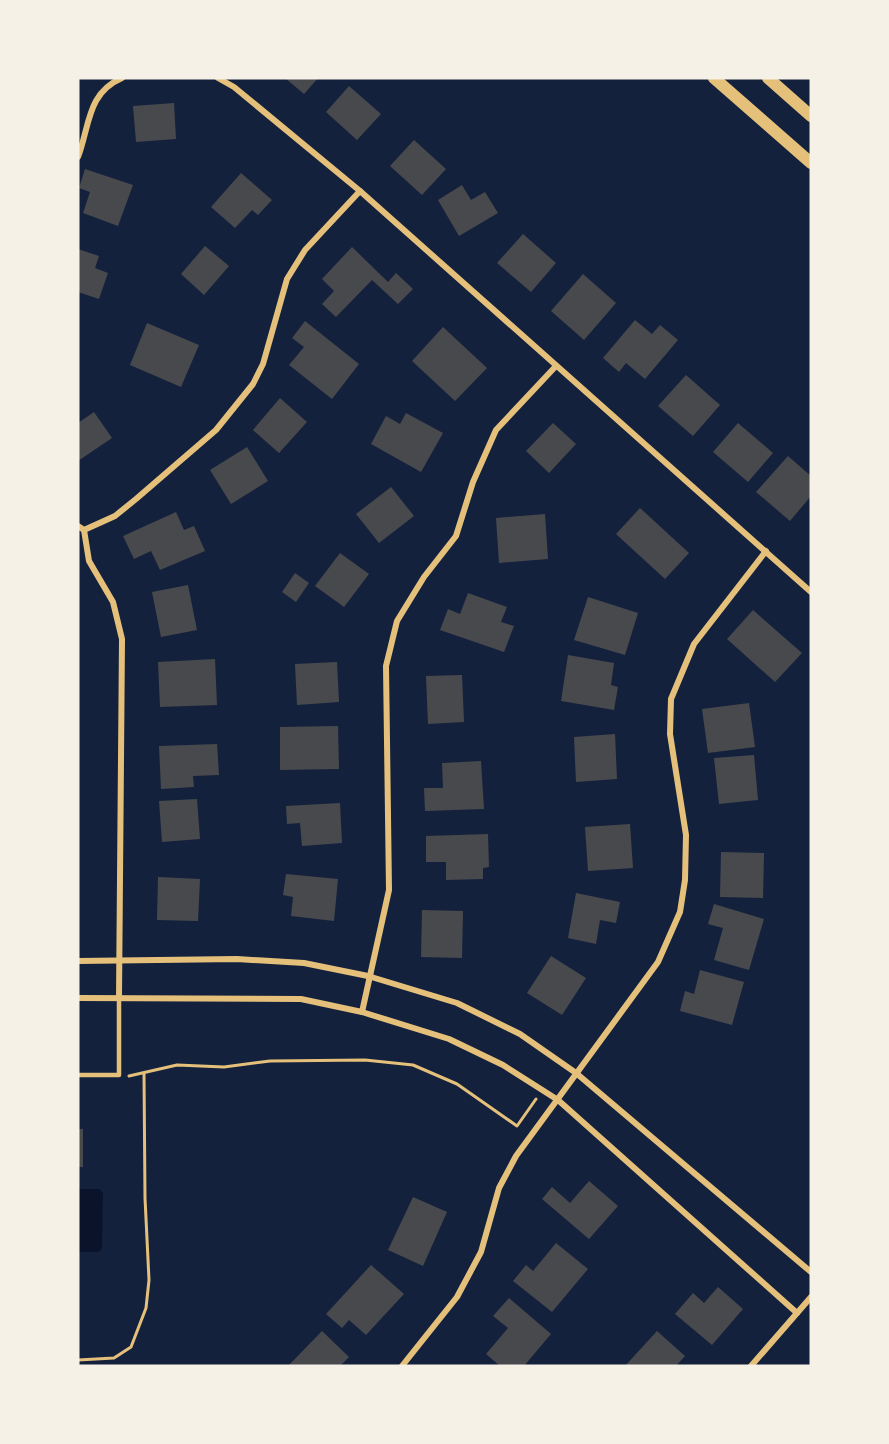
<svg xmlns="http://www.w3.org/2000/svg" width="889" height="1444" font-family="Figtree,sans-serif">
  <rect width="100%" height="100%" fill="#14213d"/>
  <polygon fill="#0b132b" points="78,1189 99,1189 103,1193 102,1248 99,1252 78,1252"/>
  <g fill="#48494c">
    <polygon points="285,78 318,78 304,94"/>
    <polygon points="349,86 381,114 357,140 326,112"/>
    <polygon points="174,103 176,139 136,142 133,106"/>
    <polygon points="414,140 446,169 422,195 390,166"/>
    <polygon points="85,169 133,185 118,226 83,213 90,192 79,188"/>
    <polygon points="241,173 272,200 258,215 252,210 235,228 211,207"/>
    <polygon points="462,185 471,200 485,192 498,213 459,236 438,200"/>
    <polygon points="523,234 556,263 531,292 497,263"/>
    <polygon points="205,246 229,266 204,295 181,274"/>
    <polygon points="352,247 388,282 396,273 413,289 398,304 372,280 336,317 322,304 334,291 322,279"/>
    <polygon points="78,249 99,256 95,268 108,273 99,299 78,292"/>
    <polygon points="583,274 616,303 584,340 551,311"/>
    <polygon points="635,320 652,334 660,325 678,340 645,379 626,363 619,372 603,358"/>
    <polygon points="305,321 359,364 332,399 289,365 304,347 292,338"/>
    <polygon points="147,323 199,345 181,387 130,365"/>
    <polygon points="443,327 487,368 455,401 412,361"/>
    <polygon points="686,375 720,405 693,436 658,406"/>
    <polygon points="280,398 307,422 279,453 253,430"/>
    <polygon points="94,412 112,438 78,461 78,423"/>
    <polygon points="406,413 443,433 421,472 371,444 386,416 400,424"/>
    <polygon points="553,423 576,444 549,473 526,451"/>
    <polygon points="738,423 773,453 748,482 713,452"/>
    <polygon points="247,447 268,481 231,504 210,470"/>
    <polygon points="788,456 811,476 811,496 790,521 756,492"/>
    <polygon points="391,487 414,516 379,543 356,514"/>
    <polygon points="640,508 689,553 665,579 616,534"/>
    <polygon points="176,512 184,530 194,526 205,551 160,570 151,551 134,559 123,536"/>
    <polygon points="545,514 548,559 499,563 496,518"/>
    <polygon points="340,553 369,574 344,607 315,586"/>
    <polygon points="295,573 309,583 296,602 282,592"/>
    <polygon points="188,585 197,630 161,637 152,592"/>
    <polygon points="468,593 507,607 501,622 514,626 504,652 440,630 448,609 460,614"/>
    <polygon points="588,597 638,613 625,655 574,640"/>
    <polygon points="753,610 802,653 775,682 727,639"/>
    <polygon points="568,655 614,663 611,685 618,687 614,710 561,701"/>
    <polygon points="215,659 217,705 160,707 158,662"/>
    <polygon points="337,662 339,702 297,705 295,664"/>
    <polygon points="462,675 464,722 428,724 426,676"/>
    <polygon points="749,703 755,747 708,753 702,709"/>
    <polygon points="338,726 339,769 280,770 280,727"/>
    <polygon points="615,734 617,779 576,782 574,737"/>
    <polygon points="217,744 219,775 193,776 194,787 161,789 159,746"/>
    <polygon points="754,755 758,800 719,804 714,758"/>
    <polygon points="481,761 484,809 425,811 424,788 443,788 442,763"/>
    <polygon points="197,799 200,839 162,842 159,801"/>
    <polygon points="340,803 342,843 302,846 300,823 287,824 286,806"/>
    <polygon points="630,824 633,868 588,871 585,827"/>
    <polygon points="488,834 489,867 483,868 483,879 446,880 446,862 426,862 426,836"/>
    <polygon points="721,852 764,853 763,898 720,897"/>
    <polygon points="286,874 338,879 334,921 291,916 293,897 283,895"/>
    <polygon points="158,877 200,879 198,921 157,920"/>
    <polygon points="576,893 620,902 616,923 600,920 596,944 568,938"/>
    <polygon points="714,904 764,919 749,970 714,960 723,928 708,924"/>
    <polygon points="422,910 463,911 462,958 421,957"/>
    <polygon points="551,956 586,978 562,1015 527,993"/>
    <polygon points="700,970 744,982 732,1025 680,1011 685,991 694,994"/>
    <rect x="78" y="1129" width="5" height="38"/>
    <polygon points="589,1181 618,1206 589,1239 542,1199 552,1187 570,1203"/>
    <polygon points="413,1197 447,1212 423,1266 388,1250"/>
    <polygon points="556,1243 588,1269 552,1312 513,1281 526,1265 533,1271"/>
    <polygon points="371,1265 404,1294 366,1335 349,1320 342,1328 326,1314"/>
    <polygon points="718,1287 743,1309 712,1345 675,1314 693,1293 704,1303"/>
    <polygon points="509,1298 551,1334 524,1366 500,1366 486,1354 508,1328 493,1316"/>
    <polygon points="322,1331 349,1357 340,1366 288,1366"/>
    <polygon points="657,1331 685,1356 676,1366 625,1366"/>
  </g>
  <g fill="none" stroke-linecap="round" stroke-linejoin="round">
    <g stroke="#e5c07b" stroke-width="3">
      <polyline points="129,1076 177,1065 224,1067 270,1061 365,1060 413,1065 457,1084 517,1126 536,1099"/>
      <polyline points="78,1360 114,1358 131,1347 146,1308 149,1280 145,1198 144,1074"/>
    </g>
    <polyline stroke="#e5c07b" stroke-width="4.5" points="78,1075 119,1075 119,998"/>
    <g stroke="#e5c07b" stroke-width="6">
      <polyline points="218,78 234,87 360,191 811,592"/>
      <path d="M78,157C90,125 87,93 122,78"/>
      <polyline points="78,526 84,530 89,561 113,602 122,639 119,998"/>
      <polyline points="84,530 115,516 136,499 216,430 253,384 263,364 287,279 305,250 360,191"/>
      <polyline points="78,961 237,959 304,963 368,976 457,1003 520,1034 576,1073 811,1272"/>
      <polyline points="78,998 301,999 362,1012 449,1039 503,1065 558,1100 797,1313"/>
      <polyline points="362,1012 389,890 386,666 397,621 424,577 456,536 473,482 496,430 556,366"/>
      <polyline points="402,1366 457,1297 481,1252 499,1188 516,1156 658,962 680,912 685,880 686,835 670,734 671,699 694,644 766,551"/>
      <polyline points="751,1366 811,1297"/>
    </g>
    <g stroke="#e5c07b" stroke-width="12">
      <polyline points="714,78 811,163"/>
      <polyline points="768,78 811,116"/>
    </g>
  </g>
  <rect width="889" height="1444" fill="none" stroke="#f6f1e7" stroke-width="159"/>
</svg>
